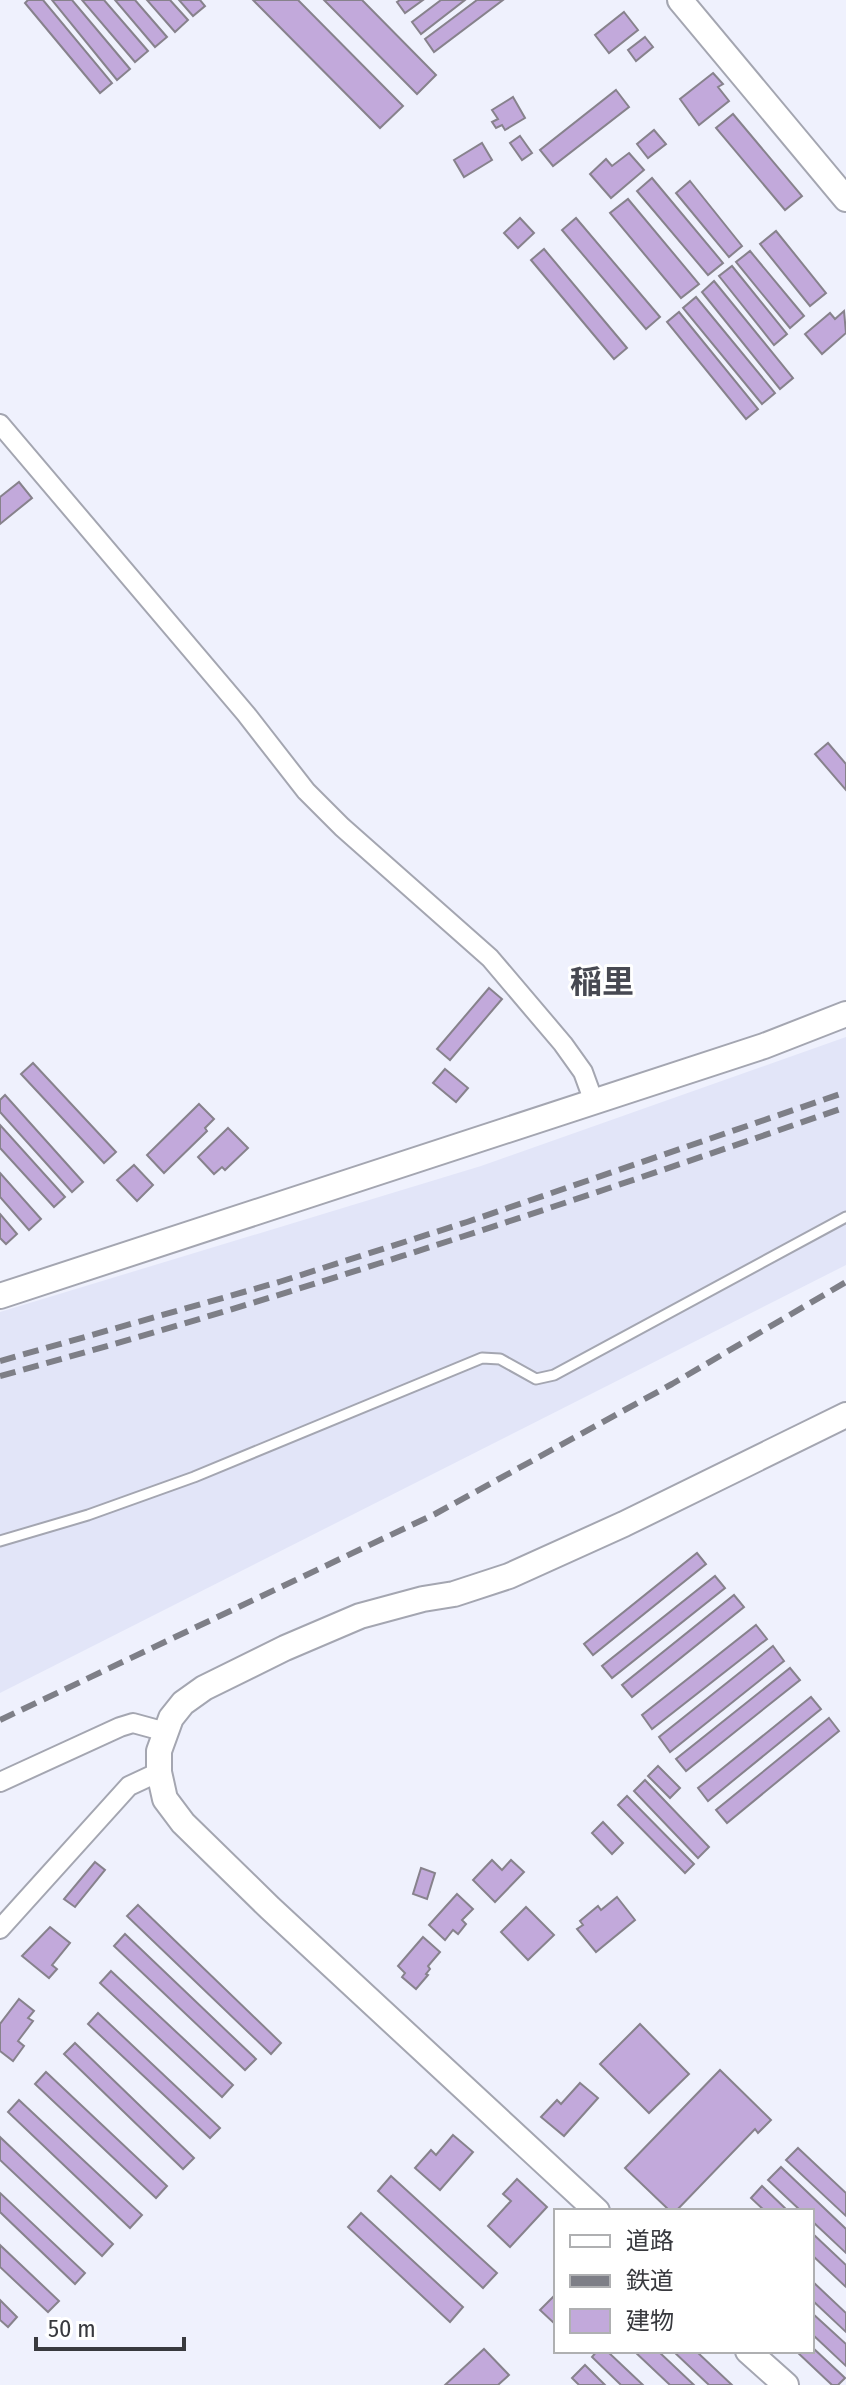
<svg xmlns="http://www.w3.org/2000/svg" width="846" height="2385" font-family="'Fira Sans Condensed','Noto Sans JP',sans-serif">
  <rect width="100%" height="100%" fill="#eff1fd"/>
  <polygon fill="#e2e5f8" points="846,1037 846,1265 0,1693 0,1312 481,1166"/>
  <g fill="#c2a9db" stroke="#87828c" stroke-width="2">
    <polygon points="28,0 43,0 112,83 100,93 25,3"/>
    <polygon points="52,0 72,0 130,69 117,80"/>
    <polygon points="82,0 104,0 148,51 135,62"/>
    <polygon points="115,0 135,0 167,37 155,47"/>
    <polygon points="147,0 170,0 188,20 175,32"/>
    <polygon points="179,0 200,0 205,6 193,16"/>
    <polygon points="253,0 298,0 403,106 380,128"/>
    <polygon points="324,0 362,0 436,75 417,94"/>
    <polygon points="400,0 423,0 405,13 397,2"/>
    <polygon points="441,0 465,0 421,34 412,22"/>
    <polygon points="477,0 503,0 434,52 425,39"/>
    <polygon points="624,12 638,30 609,53 595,35"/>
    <polygon points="645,37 653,47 636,61 628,50"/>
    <polygon points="713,73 723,84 718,87 729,101 699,125 680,99"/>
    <polygon points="616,90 629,107 553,166 540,150"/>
    <polygon points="513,97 525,118 505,130 502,125 496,128 492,122 498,119 492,110"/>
    <polygon points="733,114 802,196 785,210 716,128"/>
    <polygon points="654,130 666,144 648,158 637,144"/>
    <polygon points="520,136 532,153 522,160 510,143"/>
    <polygon points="482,143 492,160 464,177 454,160"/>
    <polygon points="629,153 644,170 611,198 590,174 606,159 612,166"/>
    <polygon points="652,178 723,263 708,275 637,191"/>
    <polygon points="690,181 742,246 729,257 676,193"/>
    <polygon points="628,199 699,284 681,298 610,213"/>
    <polygon points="520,218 534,233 518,248 504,233"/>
    <polygon points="576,218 660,317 646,329 562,230"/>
    <polygon points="776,231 826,293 810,306 760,244"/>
    <polygon points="544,249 627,348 614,359 531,260"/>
    <polygon points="750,251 804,316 790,328 736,262"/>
    <polygon points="732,266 787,334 774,345 719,276"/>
    <polygon points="714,281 793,378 780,389 702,292"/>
    <polygon points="696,297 775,393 762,404 683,308"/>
    <polygon points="844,311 846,333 822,354 805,334 830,313 835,319"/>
    <polygon points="679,312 758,409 746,419 667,322"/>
    <polygon points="19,482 32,498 0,524 0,497"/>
    <polygon points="828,743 846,764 846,790 815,754"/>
    <polygon points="489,988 502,999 450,1060 437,1049"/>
    <polygon points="33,1063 116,1152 104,1163 21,1074"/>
    <polygon points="445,1069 468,1088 456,1102 433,1083"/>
    <polygon points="5,1095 83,1182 72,1192 0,1112 0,1100"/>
    <polygon points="199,1104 214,1119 205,1128 207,1131 164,1173 147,1155"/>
    <polygon points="0,1125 65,1197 54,1207 0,1148"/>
    <polygon points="228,1128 248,1148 225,1170 222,1167 214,1174 198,1157"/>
    <polygon points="134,1165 153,1185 137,1201 117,1180"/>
    <polygon points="0,1173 41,1219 29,1230 0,1197"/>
    <polygon points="0,1214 17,1234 6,1244 0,1238"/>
    <polygon points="697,1553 706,1564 593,1655 584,1644"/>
    <polygon points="715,1576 725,1588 612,1678 602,1666"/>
    <polygon points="734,1595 744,1607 632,1697 622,1685"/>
    <polygon points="756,1625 767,1639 652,1729 642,1715"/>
    <polygon points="773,1646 784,1661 670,1752 659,1737"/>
    <polygon points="790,1668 800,1680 686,1771 676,1759"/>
    <polygon points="811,1697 821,1709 708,1801 698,1788"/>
    <polygon points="829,1718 839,1731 727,1823 716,1810"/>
    <polygon points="658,1766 680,1788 670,1798 648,1776"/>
    <polygon points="645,1780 709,1847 698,1858 634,1791"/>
    <polygon points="627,1796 694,1864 685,1873 618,1805"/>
    <polygon points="603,1822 623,1843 612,1854 592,1833"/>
    <polygon points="492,1860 502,1870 511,1860 524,1872 495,1902 473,1880"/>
    <polygon points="95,1862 105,1870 75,1907 64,1899"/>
    <polygon points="421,1868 435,1873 427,1899 413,1894"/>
    <polygon points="457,1894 473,1909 462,1920 466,1924 458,1934 453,1930 445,1940 429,1925"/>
    <polygon points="617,1897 635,1920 596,1952 577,1929 583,1925 580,1921 598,1906 601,1910"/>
    <polygon points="138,1905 281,2043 271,2054 127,1916"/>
    <polygon points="526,1907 554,1935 528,1960 501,1932"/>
    <polygon points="50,1927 70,1943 52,1965 57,1969 49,1978 22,1956"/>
    <polygon points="125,1934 256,2059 245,2070 114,1946"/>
    <polygon points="423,1937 440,1952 428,1966 430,1969 426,1974 428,1975 416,1989 402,1977 405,1973 398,1966"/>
    <polygon points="111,1971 233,2085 222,2097 100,1983"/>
    <polygon points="19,1999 34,2011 28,2018 33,2021 18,2041 24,2046 13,2061 0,2051 0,2024"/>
    <polygon points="98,2013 220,2128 210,2138 88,2024"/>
    <polygon points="640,2024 689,2074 649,2113 600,2064"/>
    <polygon points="75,2043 194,2158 183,2169 64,2054"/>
    <polygon points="720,2070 771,2120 758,2133 755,2129 676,2211 670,2211 625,2168"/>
    <polygon points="46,2072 167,2186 156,2198 35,2084"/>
    <polygon points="580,2083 598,2098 564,2136 541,2117 557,2100 561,2104"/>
    <polygon points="19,2100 142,2215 130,2228 8,2112"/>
    <polygon points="453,2135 473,2152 440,2190 415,2168 431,2150 436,2155"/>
    <polygon points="0,2137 113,2244 102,2256 0,2160"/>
    <polygon points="798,2148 846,2193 846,2216 786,2160"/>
    <polygon points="781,2167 846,2229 846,2253 812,2221 812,2211 801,2211 768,2180"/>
    <polygon points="391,2176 497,2273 483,2288 378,2191"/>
    <polygon points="517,2179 547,2207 510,2247 488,2226 511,2201 503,2194"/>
    <polygon points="762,2186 788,2211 765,2211 751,2198"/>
    <polygon points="0,2193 85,2273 75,2284 0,2212"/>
    <polygon points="361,2213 463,2307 450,2322 348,2227"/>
    <polygon points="812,2233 846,2265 846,2287 812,2255"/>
    <polygon points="0,2245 59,2301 48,2312 0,2267"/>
    <polygon points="812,2281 846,2313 846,2332 812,2300"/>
    <polygon points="555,2295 556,2296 556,2325 540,2310"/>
    <polygon points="0,2300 17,2317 8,2327 0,2320"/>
    <polygon points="812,2313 846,2344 846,2366 812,2334"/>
    <polygon points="812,2347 845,2378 838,2385 832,2385 796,2351 812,2351"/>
    <polygon points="484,2349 509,2375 498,2385 445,2385"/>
    <polygon points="597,2351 607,2351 643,2385 621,2385 592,2357"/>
    <polygon points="634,2351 658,2351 694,2385 670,2385"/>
    <polygon points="673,2351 696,2351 732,2385 709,2385"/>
    <polygon points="585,2365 605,2385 579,2385 572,2378"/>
  </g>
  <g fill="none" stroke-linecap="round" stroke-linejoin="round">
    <g stroke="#a4a6b1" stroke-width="13">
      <polyline id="service" points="0,1541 88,1515 194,1477 482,1358 500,1359 536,1379 554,1375 846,1217"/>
    </g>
    <g stroke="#a4a6b1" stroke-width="22">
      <g id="minor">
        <polyline points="0,424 246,714 306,791 342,827 490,958 563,1044 583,1072 594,1102"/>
        <polyline points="0,1782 120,1727 133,1723 166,1732"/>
        <polyline points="0,1929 129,1786 159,1772"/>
      </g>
    </g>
    <g stroke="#a4a6b1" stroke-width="28">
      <g id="tertiary">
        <polyline points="680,0 846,199"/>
        <polyline points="0,1296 764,1046 846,1014"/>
        <polyline points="597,2211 270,1908 183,1823 165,1799 159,1772 159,1751 171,1718 183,1703 204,1688 285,1648 360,1616 423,1599 454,1594 509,1576 624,1524 846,1415"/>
        <polyline points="748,2351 786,2385"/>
      </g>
    </g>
    <use href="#service" stroke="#fff" stroke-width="9"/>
    <use href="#minor" stroke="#fff" stroke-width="18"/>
    <use href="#tertiary" stroke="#fff" stroke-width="24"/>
    <g stroke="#7e7f87" stroke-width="6" stroke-dasharray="16 8" stroke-linecap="butt">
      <polyline points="0,1361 279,1282 467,1222 846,1092"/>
      <path d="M0,1376C286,1298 566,1204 846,1107"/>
      <polyline points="0,1720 435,1514 672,1384 846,1282"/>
    </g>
  </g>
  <g text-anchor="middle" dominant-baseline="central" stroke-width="6" stroke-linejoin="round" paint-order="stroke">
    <g font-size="32" font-weight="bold" fill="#474952" stroke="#fff">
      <text x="602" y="982">稲里</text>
    </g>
  </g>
  <rect x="554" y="2209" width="260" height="144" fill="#ffffff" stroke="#afb0b2" stroke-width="2"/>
  <rect x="570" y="2235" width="40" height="12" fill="#ffffff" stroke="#afb0b2" stroke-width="2"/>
  <text x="626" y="2249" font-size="24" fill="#38393e">道路</text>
  <rect x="570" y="2275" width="40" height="12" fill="#7e7f87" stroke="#afb0b2" stroke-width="2"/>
  <text x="626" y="2289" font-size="24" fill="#38393e">鉄道</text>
  <rect x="570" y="2309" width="40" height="24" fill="#c2a9db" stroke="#afb0b2" stroke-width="2"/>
  <text x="626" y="2329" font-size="24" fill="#38393e">建物</text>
  <path d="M36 2337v12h148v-12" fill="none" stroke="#38393e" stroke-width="4"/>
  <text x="48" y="2337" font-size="24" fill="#38393e" stroke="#ffffff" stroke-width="6" paint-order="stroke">50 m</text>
</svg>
